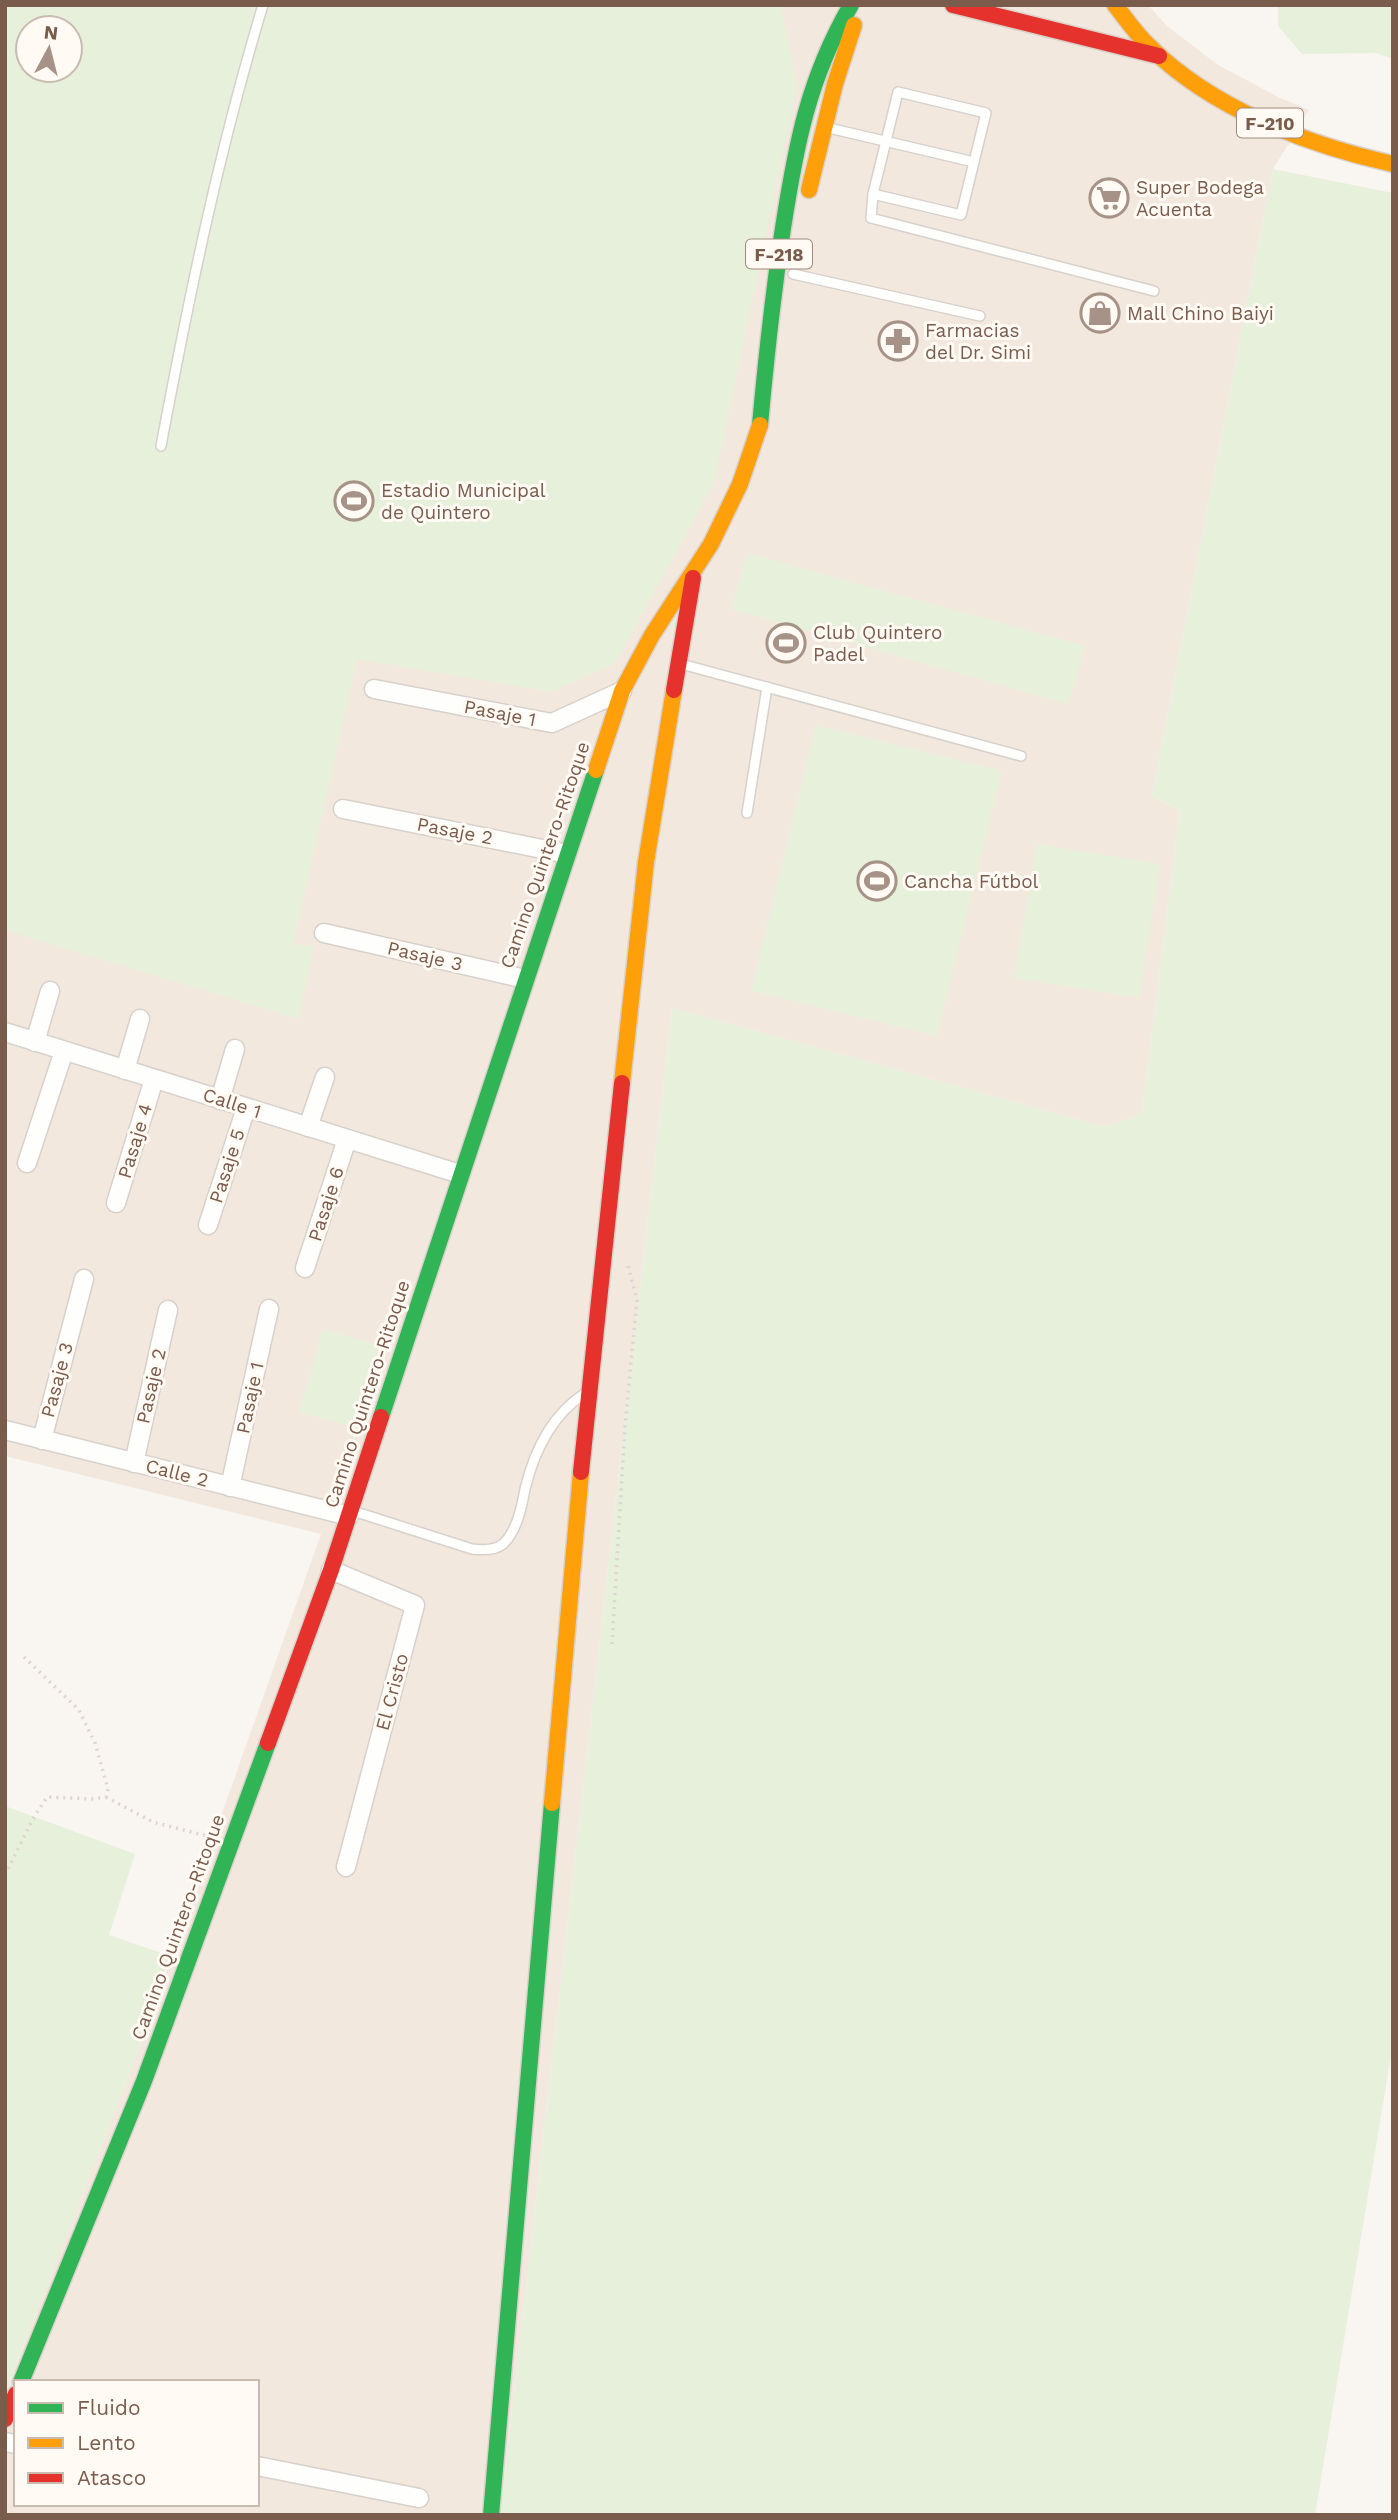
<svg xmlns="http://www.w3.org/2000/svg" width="1398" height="2520" font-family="'Work Sans',sans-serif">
  <rect width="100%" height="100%" fill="#f9f5f0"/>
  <path fill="#f2e8de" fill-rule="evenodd" d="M5,5H1148L1167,26L1218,65L1278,97L1309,110L1273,169L1152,796L1180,810L1142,1114L1105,1127L672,1008L500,2515H5V2393L132,2067L321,1534L5,1456ZM28,28H70V70H28ZM16,2382H257V2504H16Z"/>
  <g fill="#e7f0db" fill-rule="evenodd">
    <path d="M5,5H781L797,86L714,483L615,663L551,692L357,659L293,945L314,946L299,1019L5,930ZM28,28H70V70H28Z"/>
    <polygon points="1278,5 1393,5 1393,59 1376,53 1302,54 1278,26"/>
    <polygon points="1273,169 1393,193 1393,2044 1315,2515 500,2515 672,1008 1105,1127 1142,1114 1180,810 1152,796"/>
    <polygon points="747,553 1085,646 1068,704 731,609"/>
    <polygon points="816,725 1002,771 937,1036 751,991"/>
    <polygon points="1037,844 1160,864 1139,998 1014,978"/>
    <polygon points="323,1329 379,1345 354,1427 299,1412"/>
    <polygon points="5,1806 135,1854 109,1935 170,1956 132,2067 5,2393"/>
  </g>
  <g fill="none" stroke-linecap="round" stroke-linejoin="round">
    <g stroke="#d7d1cb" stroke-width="12">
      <g id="lane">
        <polygon points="898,92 986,113 961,215 873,194"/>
        <polyline points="829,128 974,162"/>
        <polyline points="873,194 871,218 1154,291"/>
        <polyline points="793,274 980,316"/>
        <path d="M161,446C189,297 219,150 263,5"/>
        <polyline points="681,664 1021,756"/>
        <polyline points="747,813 767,687"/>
        <path d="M353,1511L472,1549C481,1550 495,1551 503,1544C517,1531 522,1506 525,1489C534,1452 552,1415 584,1394"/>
      </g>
    </g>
    <g stroke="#d7d1cb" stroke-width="21">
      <g id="street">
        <polyline points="374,689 552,723 622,691"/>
        <polyline points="343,809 567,854"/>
        <polyline points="324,933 525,979"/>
        <polyline points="5,1032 460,1174"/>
        <polyline points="35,1042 50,991"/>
        <polyline points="125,1070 140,1019"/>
        <polyline points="220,1100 235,1049"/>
        <polyline points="308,1127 325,1077"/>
        <polyline points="27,1163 64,1051"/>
        <polyline points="116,1203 154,1079"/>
        <polyline points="208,1225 246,1108"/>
        <polyline points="305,1268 347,1139"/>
        <polyline points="5,1430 349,1516"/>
        <polyline points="42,1440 84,1279"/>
        <polyline points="134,1463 168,1310"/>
        <polyline points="230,1487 269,1309"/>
        <polyline points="331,1570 415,1605 346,1867"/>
        <polyline points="5,2442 16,2444"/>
        <polyline points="257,2466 419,2498"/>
      </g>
    </g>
    <g stroke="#d9d2cb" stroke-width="19">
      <g id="fast">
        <path d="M760,425C766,359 773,294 783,228C796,145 808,79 851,5"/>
        <polyline points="381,1417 596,770"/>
        <polyline points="21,2382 144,2081 268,1743"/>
        <polyline points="491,2515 552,1803"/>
      </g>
    </g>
    <g stroke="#d9d2cb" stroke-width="19">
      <g id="slow">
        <path d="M1115,5C1126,19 1136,34 1149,46C1212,109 1308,145 1393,164"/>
        <polyline points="809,190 835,84 854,25"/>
        <polyline points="596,770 622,691 652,635 711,544 740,484 760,425"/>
        <polyline points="622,1083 646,862 674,690"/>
        <polyline points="552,1803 581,1472"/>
      </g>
    </g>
    <g stroke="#d9d2cb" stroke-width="19">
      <g id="jam">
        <polyline points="953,5 1159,56"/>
        <polyline points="674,690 693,578"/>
        <polyline points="581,1472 622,1083"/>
        <polyline points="268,1743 331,1570 381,1417"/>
        <polyline points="5,2419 16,2394"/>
      </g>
    </g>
    <g stroke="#dcd5d0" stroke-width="3.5" stroke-dasharray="2 5" stroke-linecap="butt">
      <polyline points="612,1644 625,1426 637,1300 627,1262"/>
      <polyline points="106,1797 153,1822 211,1837"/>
      <polyline points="5,1875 34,1817 47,1797 92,1799 106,1797 108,1789 95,1743 79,1710 23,1656"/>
    </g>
    <use href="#lane" stroke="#fefefd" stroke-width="9"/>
    <use href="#street" stroke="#fefefd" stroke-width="18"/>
    <use href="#fast" stroke="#30b455" stroke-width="16"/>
    <use href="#slow" stroke="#ff9f0a" stroke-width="16"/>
    <use href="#jam" stroke="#e5322d" stroke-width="16"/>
  </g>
  <defs>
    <g id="supermarket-ring" transform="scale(2.0125)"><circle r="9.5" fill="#fffaf3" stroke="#a69286" stroke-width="1.5"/><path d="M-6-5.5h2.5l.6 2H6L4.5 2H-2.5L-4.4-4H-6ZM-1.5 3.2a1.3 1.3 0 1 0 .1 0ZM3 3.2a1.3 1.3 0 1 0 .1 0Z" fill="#a69286"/></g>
    <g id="shop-ring" transform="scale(2.0125)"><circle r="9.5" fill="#fffaf3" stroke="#a69286" stroke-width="1.5"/><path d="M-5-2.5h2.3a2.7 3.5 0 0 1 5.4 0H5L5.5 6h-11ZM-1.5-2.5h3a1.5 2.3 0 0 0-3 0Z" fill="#a69286"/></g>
    <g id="pharmacy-ring" transform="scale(2.0125)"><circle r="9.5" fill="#fffaf3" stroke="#a69286" stroke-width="1.5"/><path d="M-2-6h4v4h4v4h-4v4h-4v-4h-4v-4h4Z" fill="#a69286"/></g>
    <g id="stadium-ring" transform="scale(2.0125)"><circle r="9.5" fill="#fffaf3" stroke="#a69286" stroke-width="1.5"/><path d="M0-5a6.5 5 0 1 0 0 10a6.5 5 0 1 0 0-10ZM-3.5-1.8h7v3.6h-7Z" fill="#a69286"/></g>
  </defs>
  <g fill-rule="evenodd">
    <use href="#supermarket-ring" x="1109" y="198"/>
    <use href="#shop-ring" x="1100" y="313"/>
    <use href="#pharmacy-ring" x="898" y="341"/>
    <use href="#stadium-ring" x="354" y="501"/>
    <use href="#stadium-ring" x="786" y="643"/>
    <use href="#stadium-ring" x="877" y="881"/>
  </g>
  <g text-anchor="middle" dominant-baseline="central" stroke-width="6" stroke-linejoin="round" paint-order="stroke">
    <g fill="#fffaf3" stroke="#a28b7f" stroke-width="2">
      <rect x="1237" y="108.5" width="66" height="29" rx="5"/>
      <rect x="746" y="239.5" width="66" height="29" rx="5"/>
    </g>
    <g font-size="18" font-weight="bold" fill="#7a5c4d">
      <text x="1270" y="123">F-210</text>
      <text x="779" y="254">F-218</text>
    </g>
    <g font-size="19" fill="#7a5c4d" stroke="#fffaf3" text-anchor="start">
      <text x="1136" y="187">Super Bodega<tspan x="1136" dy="22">Acuenta</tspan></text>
      <text x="1127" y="313">Mall Chino Baiyi</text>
      <text x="925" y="330">Farmacias<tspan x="925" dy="22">del Dr. Simi</tspan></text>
      <text x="381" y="490">Estadio Municipal<tspan x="381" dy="22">de Quintero</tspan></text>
      <text x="813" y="632">Club Quintero<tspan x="813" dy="22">Padel</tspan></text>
      <text x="904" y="881">Cancha Fútbol</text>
    </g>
    <g font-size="19" fill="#7a5c4d" stroke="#fffaf3">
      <text transform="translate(500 713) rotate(11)">Pasaje 1</text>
      <text transform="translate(455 831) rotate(11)">Pasaje 2</text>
      <text transform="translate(545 855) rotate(-71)">Camino Quintero-Ritoque</text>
      <text transform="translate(425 956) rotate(13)">Pasaje 3</text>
      <text transform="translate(232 1103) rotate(18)">Calle 1</text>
      <text transform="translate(135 1141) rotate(-73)">Pasaje 4</text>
      <text transform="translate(227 1166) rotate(-72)">Pasaje 5</text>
      <text transform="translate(326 1204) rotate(-72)">Pasaje 6</text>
      <text transform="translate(57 1380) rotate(-75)">Pasaje 3</text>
      <text transform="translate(151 1386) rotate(-77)">Pasaje 2</text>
      <text transform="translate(367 1394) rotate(-72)">Camino Quintero-Ritoque</text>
      <text transform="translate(250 1398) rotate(-78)">Pasaje 1</text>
      <text transform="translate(177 1473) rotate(14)">Calle 2</text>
      <text transform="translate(392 1692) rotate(-75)">El Cristo</text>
      <text transform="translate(178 1927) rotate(-70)">Camino Quintero-Ritoque</text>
    </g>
  </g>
  <rect width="1398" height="2520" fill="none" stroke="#7a5c4d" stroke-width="14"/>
  <rect x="14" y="2380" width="245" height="126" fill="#fffaf3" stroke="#cabbb1" stroke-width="2"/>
  <rect x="28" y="2403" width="35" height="10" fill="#30b455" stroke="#cabbb1" stroke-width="2"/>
  <text x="77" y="2415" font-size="21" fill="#7a5c4d">Fluido</text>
  <rect x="28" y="2438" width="35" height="10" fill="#ff9f0a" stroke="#cabbb1" stroke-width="2"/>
  <text x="77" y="2450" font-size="21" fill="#7a5c4d">Lento</text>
  <rect x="28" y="2473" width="35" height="10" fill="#e5322d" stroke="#cabbb1" stroke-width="2"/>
  <text x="77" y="2485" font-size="21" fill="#7a5c4d">Atasco</text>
  <g transform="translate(49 49) rotate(7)"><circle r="33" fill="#fffaf3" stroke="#cabbb1" stroke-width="2"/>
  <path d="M0-5L12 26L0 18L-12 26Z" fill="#a69286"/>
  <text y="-10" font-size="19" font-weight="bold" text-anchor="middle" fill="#7a5c4d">N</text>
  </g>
</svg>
